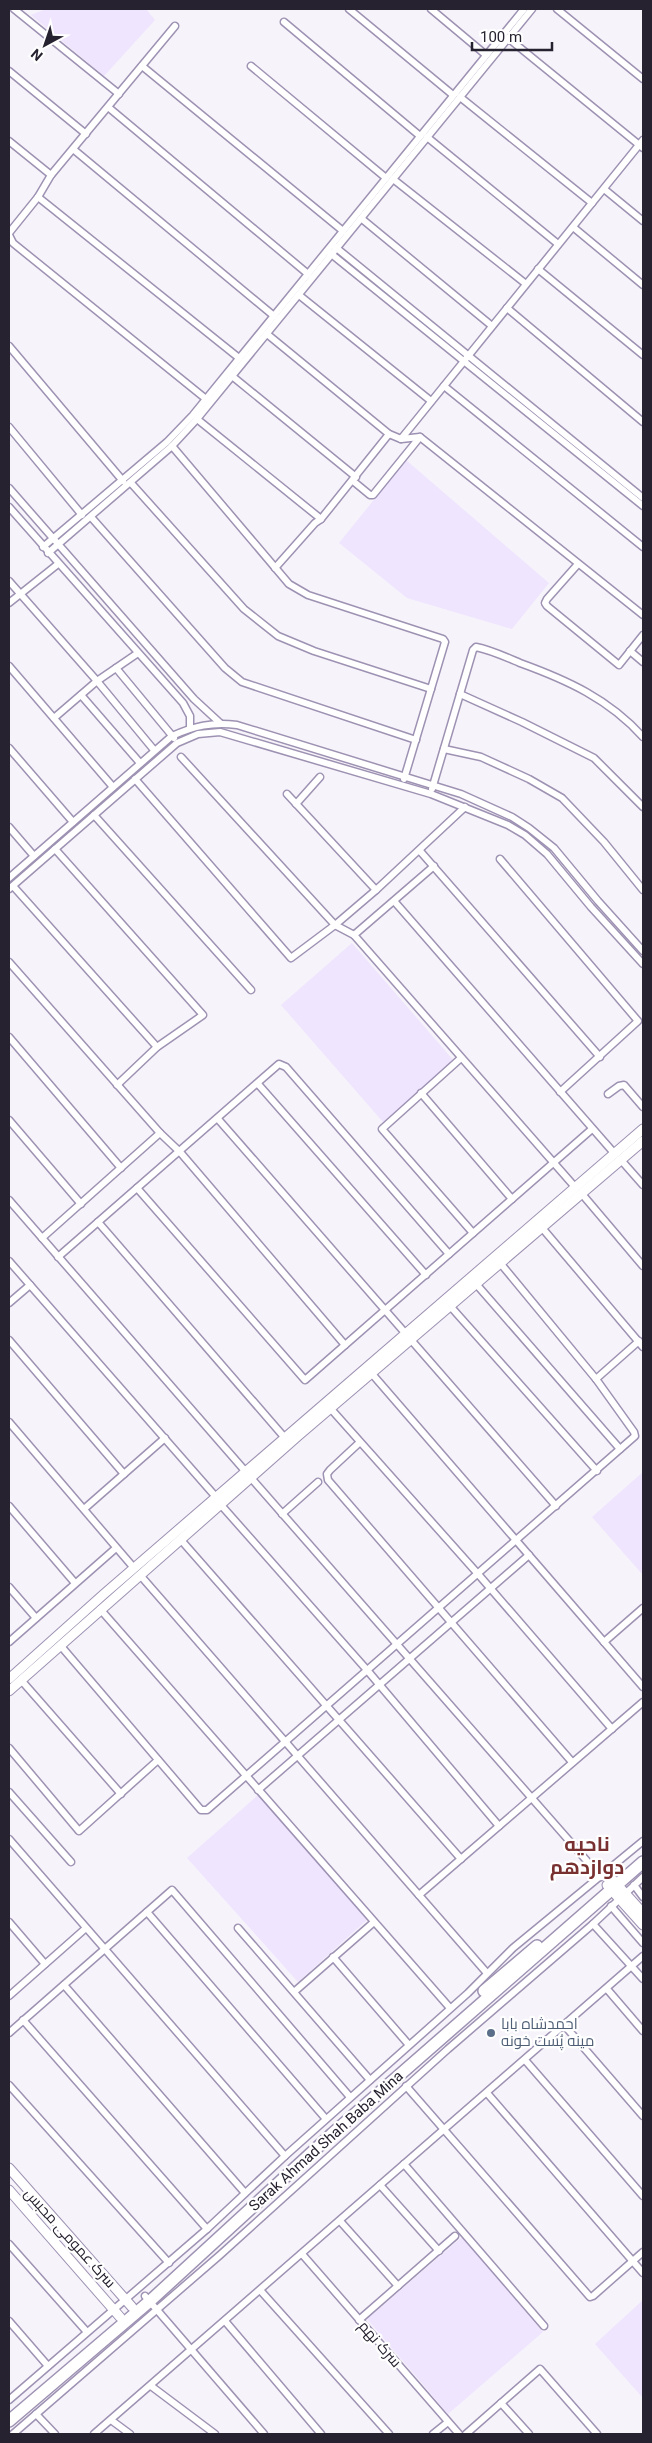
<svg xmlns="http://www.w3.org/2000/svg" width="652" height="2443" font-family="Roboto,Cairo,sans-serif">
  <rect width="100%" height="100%" fill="#f6f3fa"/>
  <g fill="#efe5ff">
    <polygon points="46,9 146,9 155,20 104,76 31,15"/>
    <polygon points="406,460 549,583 512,629 407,598 339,543"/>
    <polygon points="352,943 454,1061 383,1122 281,1005"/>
    <polygon points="643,1472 643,1575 592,1517"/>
    <polygon points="258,1795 368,1919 298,1982 187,1858"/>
    <polygon points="462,2237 543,2332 448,2414 367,2319"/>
    <polygon points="643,2300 643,2398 595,2344"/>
  </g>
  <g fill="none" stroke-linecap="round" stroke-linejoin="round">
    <g stroke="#9e92b3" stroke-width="9">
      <g id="street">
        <polyline points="14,9 119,94"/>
        <polyline points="349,9 453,95"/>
        <polyline points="431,9 486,55"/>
        <polyline points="557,9 643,79"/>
        <polyline points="284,22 420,136"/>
        <polyline points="508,38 643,148"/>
        <polyline points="142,66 343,231"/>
        <polyline points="251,66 386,178"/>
        <polyline points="9,71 86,134"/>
        <polyline points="460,97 592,203"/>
        <polyline points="108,107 308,274"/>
        <polyline points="427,137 558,244"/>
        <polyline points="9,141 51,175"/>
        <polyline points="73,149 274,316"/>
        <polyline points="393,179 526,284"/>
        <polyline points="604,189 643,221"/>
        <polyline points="38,197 239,358"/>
        <polyline points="362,219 492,326"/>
        <polyline points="573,227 643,285"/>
        <polyline points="9,233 38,197 51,175 175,26"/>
        <polyline points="9,235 13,243 206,399"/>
        <polyline points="334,246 643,498"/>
        <polyline points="330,253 643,506"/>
        <polyline points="538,269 643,355"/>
        <polyline points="299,295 431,401"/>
        <polyline points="507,308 643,422"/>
        <polyline points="267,334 389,434"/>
        <polyline points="9,346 123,481"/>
        <polyline points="232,376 356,477"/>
        <polyline points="444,386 643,547"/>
        <polyline points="197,419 321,519"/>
        <polyline points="9,427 82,515"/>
        <polyline points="401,439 420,437 643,615"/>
        <polyline points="172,446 289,584 308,595 443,639 445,642 404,779"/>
        <polyline points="353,481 370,495 373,495 420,437"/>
        <polyline points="131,483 244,609 278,636 314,651 431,689"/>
        <polyline points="9,488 194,699 220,723"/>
        <polyline points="9,507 183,703 190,716 190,728"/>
        <polyline points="91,517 225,668 242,682 416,740"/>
        <polyline points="43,547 167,442 193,415 524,9"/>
        <polyline points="48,553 172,446 197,419 532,9"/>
        <polyline points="578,564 547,599 545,603 547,606 619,665 643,635"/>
        <polyline points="275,568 315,523 321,519 389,434 401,439 643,140"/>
        <polyline points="9,581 97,681 154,750"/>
        <polyline points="9,603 58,564"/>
        <polyline points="630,651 643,662"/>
        <polyline points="9,666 113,787"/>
        <polyline points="116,668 174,738"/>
        <polyline points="460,694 522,722 594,758 643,807"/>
        <polyline points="81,695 140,763"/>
        <polyline points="54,718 97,681 138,653"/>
        <polyline points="9,748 73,822"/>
        <polyline points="444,749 481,757 529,779 562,798 604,842 643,890"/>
        <polyline points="181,757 335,925 354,935 575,1187"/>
        <polyline points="135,779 291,958 335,925 376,890 465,807"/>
        <path d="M432,789L473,650L476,647C491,650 506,657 520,663C567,680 609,699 643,737"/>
        <polyline points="287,794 376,890"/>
        <polyline points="296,804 320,777"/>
        <polyline points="94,815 251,990"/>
        <polyline points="9,827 34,856"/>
        <polyline points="55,849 203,1015 157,1047 117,1085"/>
        <polyline points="420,851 600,1057"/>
        <polyline points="500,859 638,1021 560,1092"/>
        <path d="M9,878L172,736C194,726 212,722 237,725L461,794L512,817L529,828L554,848L598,901L643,951"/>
        <polyline points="13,886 157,1047"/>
        <polyline points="9,889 177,743 198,734 220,732 431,794 508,825 525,835 547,854 591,907 643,964"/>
        <polyline points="394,901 614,1153"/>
        <polyline points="354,935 434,866"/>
        <polyline points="9,962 160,1133 180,1152 345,1345"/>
        <polyline points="9,1037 121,1168"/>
        <polyline points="461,1058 382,1129 473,1233"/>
        <polyline points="258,1084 426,1275"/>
        <polyline points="421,1093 512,1199"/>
        <polyline points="608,1094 619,1086 624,1085 643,1107"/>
        <polyline points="218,1119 406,1334"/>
        <polyline points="9,1120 81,1204"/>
        <polyline points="621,1160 643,1185"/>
        <polyline points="137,1188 305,1380 592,1129"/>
        <polyline points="582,1194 643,1266"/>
        <polyline points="9,1200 246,1472"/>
        <polyline points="98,1222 285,1438"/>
        <polyline points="543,1229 643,1347"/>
        <polyline points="42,1238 160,1133"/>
        <polyline points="58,1257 279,1064 286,1067 449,1254"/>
        <polyline points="9,1261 216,1497"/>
        <polyline points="477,1285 620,1449"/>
        <polyline points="9,1303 30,1285"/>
        <polyline points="451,1307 597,1471"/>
        <polyline points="9,1340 124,1474"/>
        <polyline points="412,1341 556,1506"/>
        <polyline points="373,1375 643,1687"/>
        <polyline points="596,1379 639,1341"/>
        <polyline points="331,1409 478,1574 612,1729"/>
        <polyline points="9,1422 134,1568"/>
        <polyline points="359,1443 330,1470 327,1474 328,1480 572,1762"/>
        <polyline points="251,1478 601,1877"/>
        <polyline points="221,1505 367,1670 499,1826"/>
        <polyline points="9,1506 75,1583"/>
        <polyline points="84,1509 165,1438"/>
        <polyline points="282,1514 318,1482"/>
        <polyline points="181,1540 461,1859"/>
        <polyline points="140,1575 486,1972"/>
        <polyline points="9,1587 36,1618"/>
        <polyline points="100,1609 450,2008"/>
        <polyline points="9,1642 116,1548"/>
        <polyline points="604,1642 643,1608"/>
        <polyline points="60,1645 201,1810 207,1810 635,1436 634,1432 596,1379 501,1264"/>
        <polyline points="21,1680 121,1794"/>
        <polyline points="9,1748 79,1831 158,1760"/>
        <polyline points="258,1790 529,1555"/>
        <polyline points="9,1792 71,1862"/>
        <polyline points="9,1839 285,2156"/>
        <polyline points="634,1885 643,1897"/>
        <polyline points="419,1895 643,1702"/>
        <polyline points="611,1906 643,1943"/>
        <polyline points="147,1912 326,2119"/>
        <polyline points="9,1922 45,1964"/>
        <polyline points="593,1924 643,1979"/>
        <polyline points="238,1928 370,2080"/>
        <polyline points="333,1957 409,2045"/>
        <polyline points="64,1985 245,2193"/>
        <polyline points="607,1989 643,2031"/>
        <polyline points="294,1992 374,1922"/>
        <polyline points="9,1996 86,1928"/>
        <polyline points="23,2020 207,2229"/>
        <polyline points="565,2026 643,2116"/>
        <polyline points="9,2033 172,1890 350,2097"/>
        <polyline points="525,2060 643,2196"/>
        <polyline points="9,2085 169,2263"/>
        <polyline points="406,2086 590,2297 593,2296 643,2252"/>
        <polyline points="487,2093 643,2273"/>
        <polyline points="404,2164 544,2326"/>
        <polyline points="380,2185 439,2251"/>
        <polyline points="340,2221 398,2286"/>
        <polyline points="9,2244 87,2332"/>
        <polyline points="302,2254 459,2434"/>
        <polyline points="260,2290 389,2434"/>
        <polyline points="145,2296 264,2434"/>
        <polyline points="359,2320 455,2236"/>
        <polyline points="9,2321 48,2366"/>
        <polyline points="225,2321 321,2434"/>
        <polyline points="151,2386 215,2434"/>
        <polyline points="9,2400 207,2229 285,2156 468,1993 513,1948 643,1841"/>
        <polyline points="501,2403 529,2434"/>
        <polyline points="36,2414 55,2434"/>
        <polyline points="111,2420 130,2434"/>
        <polyline points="13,2434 220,2255 448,2049 593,1924 643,1877"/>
        <polyline points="94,2434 643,1956"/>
        <polyline points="433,2434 448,2422"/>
        <polyline points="466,2434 540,2369 597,2434"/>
      </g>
    </g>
    <g stroke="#9e92b3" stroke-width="11">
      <g id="secondary">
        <polyline points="9,1679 104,1594 643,1129"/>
        <polyline points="9,1691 298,1436 643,1141"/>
        <polyline points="613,1880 643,1913"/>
        <polyline points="607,1885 643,1925"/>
        <polyline points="9,2168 132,2307"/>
        <polyline points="9,2190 120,2317"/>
      </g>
    </g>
    <g stroke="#9e92b3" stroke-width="14">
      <g id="highway">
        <polyline points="484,1991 537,1946"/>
        <polyline points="9,2421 150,2301 332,2134 643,1862"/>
      </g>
    </g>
    <use href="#street" stroke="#fff" stroke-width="6"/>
    <use href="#secondary" stroke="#fff" stroke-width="9"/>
    <use href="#highway" stroke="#fff" stroke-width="11"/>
  </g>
  <circle fill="#5c6f8a" stroke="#fff" stroke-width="2" cx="491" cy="2033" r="5"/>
  <g text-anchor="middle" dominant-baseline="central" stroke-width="4.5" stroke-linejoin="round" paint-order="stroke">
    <g font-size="15" fill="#4e5e75" stroke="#fff" text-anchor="start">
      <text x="501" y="2024">احمدشاه بابا<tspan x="501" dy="17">مینه پُست خونه</tspan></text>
    </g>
    <g font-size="15" fill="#27222f" stroke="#fff">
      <text transform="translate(326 2141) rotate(-42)">Sarak Ahmad Shah Baba Mina</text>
      <text transform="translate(70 2238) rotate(48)">سرک عمومی محبس</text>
      <text transform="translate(380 2344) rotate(49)">سرک نهم</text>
    </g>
    <g font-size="20" font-weight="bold" fill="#783130" stroke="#fff">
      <text x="587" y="1844">ناحیه<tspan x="587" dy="23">دوازدهم</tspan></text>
    </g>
  </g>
  <rect width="652" height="2443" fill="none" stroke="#27222f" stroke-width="20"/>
  <g transform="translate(45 45) rotate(220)" stroke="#ffffff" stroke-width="4" paint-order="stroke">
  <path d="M0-4L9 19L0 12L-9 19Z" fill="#27222f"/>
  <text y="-8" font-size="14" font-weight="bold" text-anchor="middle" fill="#27222f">N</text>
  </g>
  <path d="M472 42v8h80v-8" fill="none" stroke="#27222f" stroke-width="2.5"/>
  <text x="480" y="42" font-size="15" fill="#27222f" stroke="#ffffff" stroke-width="4" paint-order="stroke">100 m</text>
</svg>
